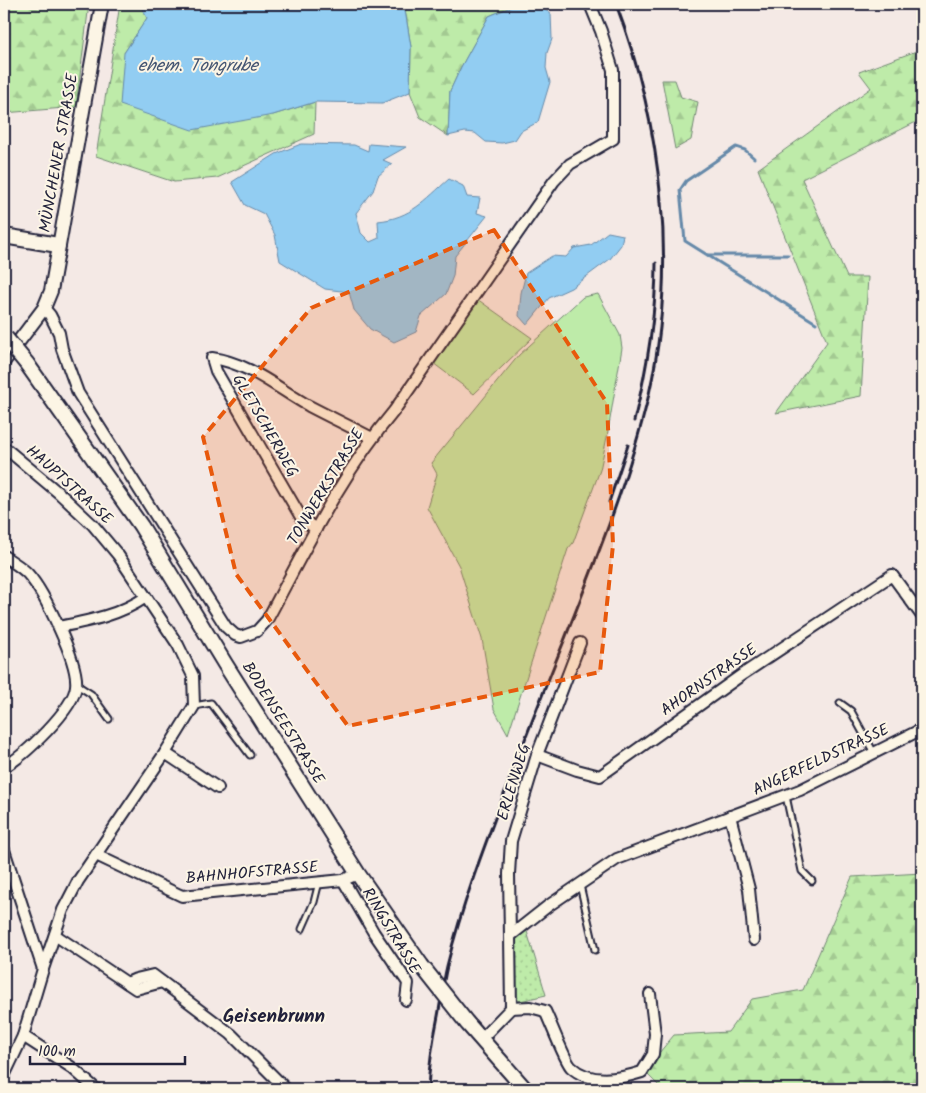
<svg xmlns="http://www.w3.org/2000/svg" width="926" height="1093" font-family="Kalam,sans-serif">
  <defs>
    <pattern id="forest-firs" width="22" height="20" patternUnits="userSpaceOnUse" patternTransform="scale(1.25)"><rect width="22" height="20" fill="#beeba9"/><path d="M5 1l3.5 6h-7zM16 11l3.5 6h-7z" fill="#a3c992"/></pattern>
    <pattern id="park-dots" width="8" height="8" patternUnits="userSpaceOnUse" patternTransform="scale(1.25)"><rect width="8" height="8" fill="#beeba9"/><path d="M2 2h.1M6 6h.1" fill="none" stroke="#a3c992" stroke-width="1.8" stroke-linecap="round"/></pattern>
  </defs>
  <rect width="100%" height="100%" fill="#f4e9e5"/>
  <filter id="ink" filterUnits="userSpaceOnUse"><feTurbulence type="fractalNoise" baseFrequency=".02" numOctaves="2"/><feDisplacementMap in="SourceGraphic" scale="10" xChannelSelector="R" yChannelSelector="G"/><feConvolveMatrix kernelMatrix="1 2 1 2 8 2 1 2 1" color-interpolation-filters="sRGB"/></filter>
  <g filter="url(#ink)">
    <g fill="#beeba9" stroke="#708672">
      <polygon points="598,294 620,335 622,348 607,437 600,470 573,543 568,549 508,734 494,709 482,639 459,566 427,507 437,474 431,463 519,355 583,297"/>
      <polygon points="477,299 532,338 474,394 433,363"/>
    </g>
    <g fill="url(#forest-firs)" stroke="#708672">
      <polygon points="4,4 89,4 76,107 4,113"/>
      <polygon points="120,4 140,4 147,18 124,53 273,115 315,102 314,134 217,178 174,182 96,156"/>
      <polygon points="404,4 518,4 489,16 461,67 450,91 448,136 420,117 410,92 411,47"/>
      <polygon points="922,49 922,119 802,179 847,277 868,277 861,396 776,413 827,342 758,169 871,88 859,72"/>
      <polygon points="662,80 675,80 681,97 698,102 691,140 675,149"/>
      <polygon points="922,873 922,1089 662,1089 644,1071 674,1035 728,1032 752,999 803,990 852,877"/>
    </g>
    <polygon fill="url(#park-dots)" stroke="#708672" points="526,928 546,995 520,1001 515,998 515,943 518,936"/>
    <g fill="#92cdf2" stroke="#6589a9">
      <polygon points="140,4 404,4 411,47 410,92 382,103 315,102 273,115 192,130 120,105 124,53 147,18"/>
      <polygon points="518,4 537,4 551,14 552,39 547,53 546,68 550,82 538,122 521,131 515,140 502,143 486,142 475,133 465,132 448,136 450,91 461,67 489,16"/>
      <path d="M301,144L354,145L368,151L369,144L406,147L383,160L392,164L378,176L373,191L356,213L361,233L370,242L379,238L378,221C411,218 425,200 449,179L463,186L467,197L480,198L477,213L487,216L455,256L453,276L446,294L421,316L416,332L394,342L370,329L354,310L349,292L325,289L280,261L275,235L264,214L245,205L232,182L276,154Z"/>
      <polygon points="608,232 623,235 621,245 610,259 571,288 549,298 527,325 519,316 521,293 526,273 552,256 566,257 574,248 591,245"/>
    </g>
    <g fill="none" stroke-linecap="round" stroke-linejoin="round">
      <g stroke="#6589a9" stroke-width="3">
        <polyline points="754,158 745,150 736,147 686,181 680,190 685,241 816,323"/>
        <polyline points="708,255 788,255"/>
      </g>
      <g stroke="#22223b" stroke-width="9">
        <g id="service">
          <polyline points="77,685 91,694 109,719"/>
          <polyline points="840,703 851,711 874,753"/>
          <polyline points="194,706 211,703 250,755"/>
          <polyline points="786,796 802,871 812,881"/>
          <polyline points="580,885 595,950"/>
          <polyline points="302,929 314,902 319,882"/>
        </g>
      </g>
      <g stroke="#22223b" stroke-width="14">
        <g id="minor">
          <path d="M44,308L50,315L59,333L62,349L78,393L226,627L235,635L241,637L257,631L267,620C306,548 341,474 394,411L554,181L570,164L613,139V70L601,31L590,4"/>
          <polyline points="4,447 60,494 93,525 118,555 178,645 193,676 194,706 165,753 78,881 63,910 43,969 23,1036 4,1076"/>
          <path d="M316,529L302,519L216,371L212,358C249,363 277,388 309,406C330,417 351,427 372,438"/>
          <path d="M4,556C12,562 22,567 28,574C44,592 79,663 76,686C74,709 24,756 4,767"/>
          <path d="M59,627C89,621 120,615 146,597"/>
          <polyline points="165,753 218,788"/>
          <polyline points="537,755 577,770 600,776 743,674 892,575 922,616"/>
          <polyline points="730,816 749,889 754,940"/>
          <polyline points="4,850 43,969"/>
          <polyline points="96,855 182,896 343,880 358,874"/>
          <polyline points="343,880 374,933 408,983 406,1000"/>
          <polyline points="55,935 136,989 162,982"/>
          <polyline points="510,936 509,874 511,841 537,755 580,643"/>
          <polyline points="127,983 136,979 153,975 231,1034 286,1089"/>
          <path d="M511,1008L530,1007L545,1011C550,1021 565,1061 571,1067C590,1085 620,1079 642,1072L653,1054L655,1034L650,994"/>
          <polyline points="23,1036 71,1067 96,1089"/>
          <polyline points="481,1039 511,1008 510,936 548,906 617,859 800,790 922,729"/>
        </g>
      </g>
      <g stroke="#22223b" stroke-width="16">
        <polyline id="tertiary" points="4,361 44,308 51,291 102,4"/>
      </g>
      <g stroke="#22223b" stroke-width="18">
        <g id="secondary">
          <polyline points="4,236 58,245"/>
          <polyline points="27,364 141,526 225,664 358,874 421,965"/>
          <polyline points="467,1023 525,1089"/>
        </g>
      </g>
      <use href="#service" stroke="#fcf5e5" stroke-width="5"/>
      <use href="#minor" stroke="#fcf5e5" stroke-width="10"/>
      <use href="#tertiary" stroke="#fcf5e5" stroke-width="12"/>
      <use href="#secondary" stroke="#fcf5e5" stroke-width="14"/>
      <g stroke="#22223b" stroke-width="3">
        <path d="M634,421C647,369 656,316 656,263"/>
        <polyline points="609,502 628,445"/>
        <path d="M428,1089C429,1065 433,1040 438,1016C441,1000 443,983 447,966C462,905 484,847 506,789C525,739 544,690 564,641C596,560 629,479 649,394C678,266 662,126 616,4"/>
      </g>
      <g stroke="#22223b" stroke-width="18" stroke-linecap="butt">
        <g id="secondary-bridge">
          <polyline points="5,337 27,364"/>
          <polyline points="421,965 467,1023"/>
        </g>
      </g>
      <use href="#secondary-bridge" stroke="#fcf5e5" stroke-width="14"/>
    </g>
  </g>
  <path fill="#e8590c" fill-opacity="0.2" stroke="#e8590c" stroke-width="4" stroke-dasharray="10 6" stroke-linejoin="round" d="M494,230L607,403L613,545L600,672L348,726L236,574L203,437L311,308Z"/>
  <g text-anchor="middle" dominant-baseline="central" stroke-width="4" stroke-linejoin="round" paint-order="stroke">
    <g font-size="16" fill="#22223b" stroke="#fcf5e5">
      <text transform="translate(59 153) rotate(-80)">MÜNCHENER STRASSE</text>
      <text transform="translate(265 426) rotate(60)">GLETSCHERWEG</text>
      <text transform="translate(69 485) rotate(42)">HAUPTSTRASSE</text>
      <text transform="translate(326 487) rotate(-59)">TONWERKSTRASSE</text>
      <text transform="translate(709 680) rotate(-35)">AHORNSTRASSE</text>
      <text transform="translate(283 723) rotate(58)">BODENSEESTRASSE</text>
      <text transform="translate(821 760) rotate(-25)">ANGERFELDSTRASSE</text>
      <text transform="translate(514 782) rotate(-73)">ERLENWEG</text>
      <text transform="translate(252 873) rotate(-5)">BAHNHOFSTRASSE</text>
      <text transform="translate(391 931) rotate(59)">RINGSTRASSE</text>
    </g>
    <g font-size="18" font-style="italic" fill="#445572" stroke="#fcf5e5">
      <text x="198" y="66">ehem. Tongrube</text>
    </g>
    <g font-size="19" font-weight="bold" fill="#22223b" stroke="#fcf5e5">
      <text x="274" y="1017">Geisenbrunn</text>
    </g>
  </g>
  <rect width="926" height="1093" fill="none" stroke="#fcf5e5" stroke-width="20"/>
  <rect x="10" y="10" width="906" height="1073" fill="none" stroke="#22223b" stroke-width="2" filter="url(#ink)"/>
  <path d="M30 1056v8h155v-8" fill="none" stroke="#22223b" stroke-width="2.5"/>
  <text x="38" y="1056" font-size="15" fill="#22223b" stroke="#fcf5e5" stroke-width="4" paint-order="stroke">100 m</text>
</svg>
